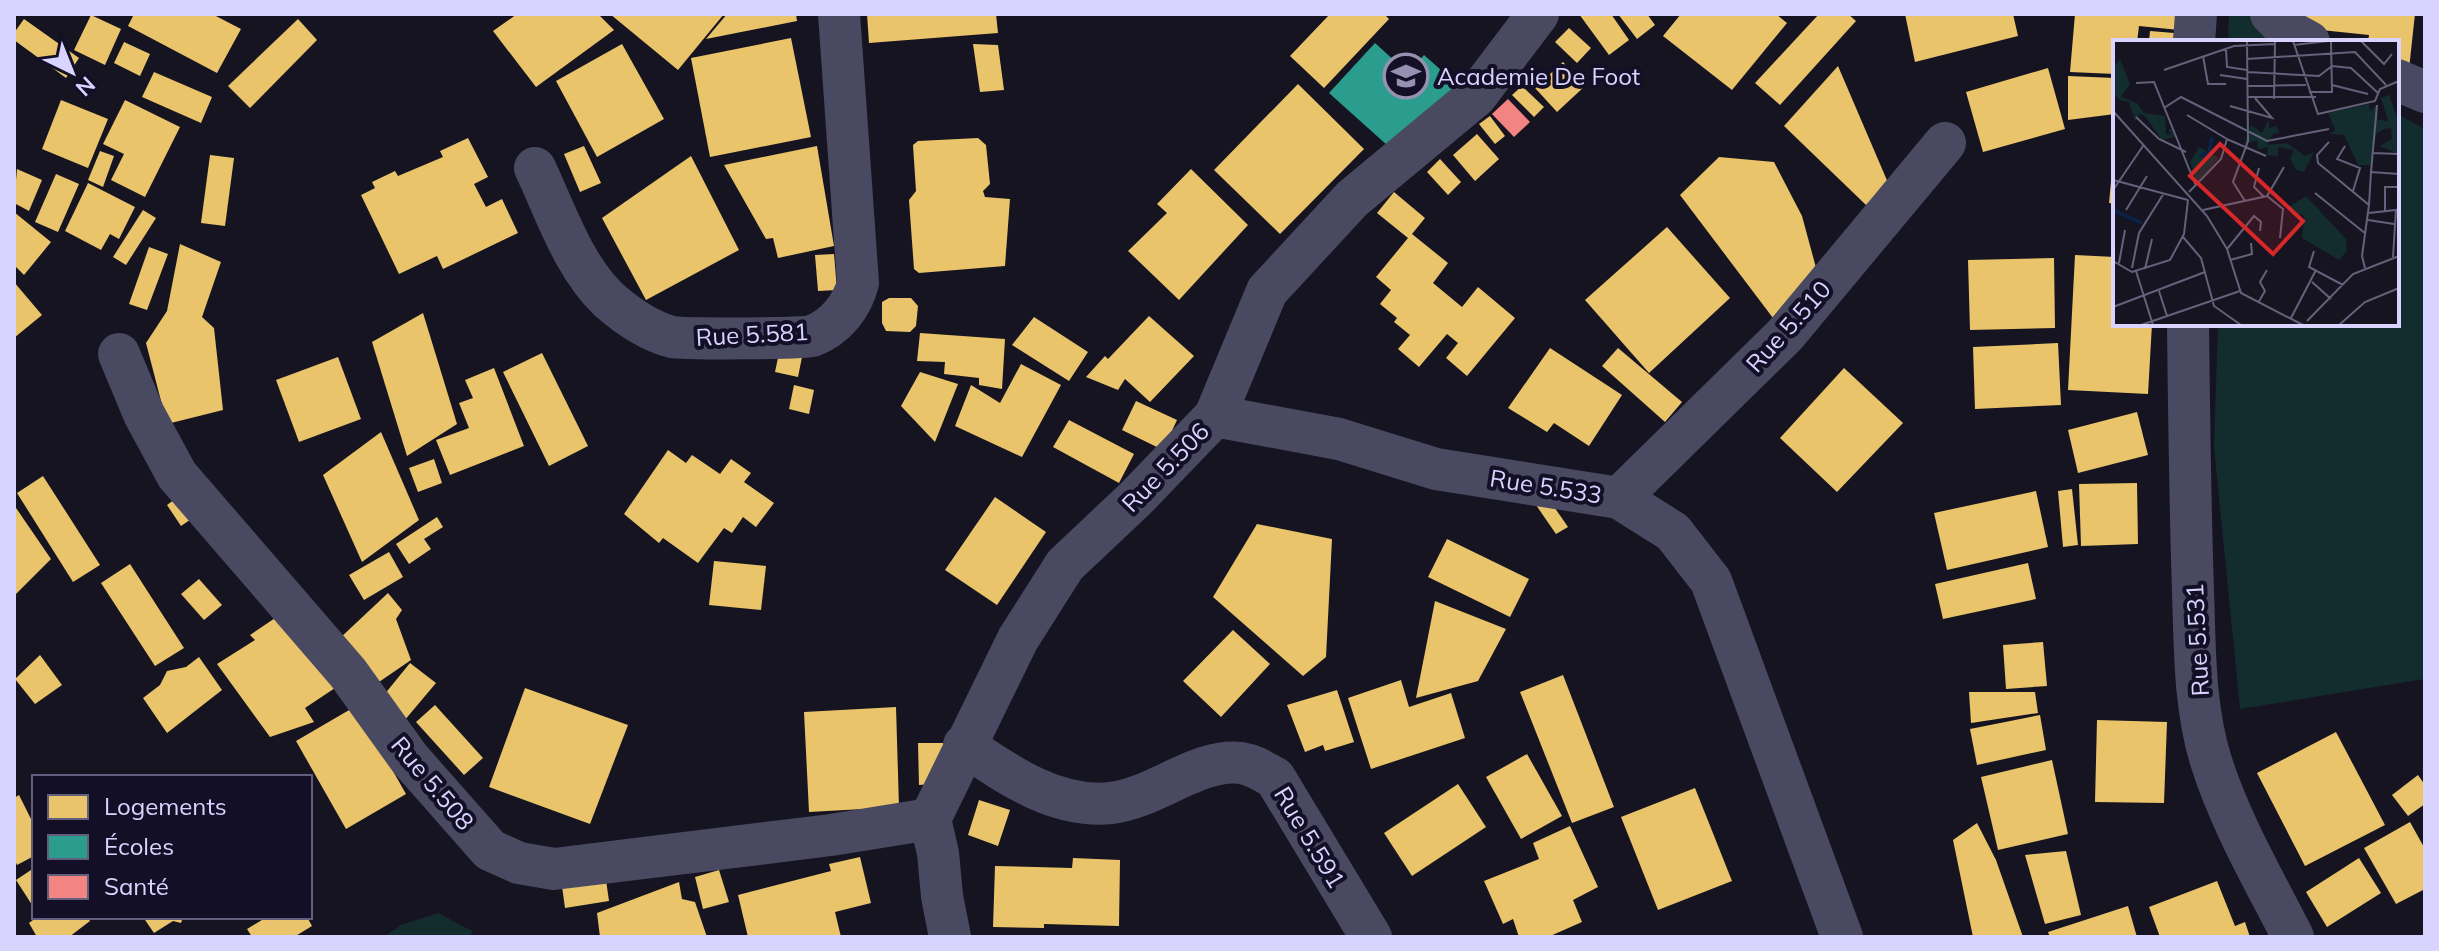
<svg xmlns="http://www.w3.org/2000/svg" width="2439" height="951" font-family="Mulish,sans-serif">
  <rect width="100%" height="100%" fill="#161421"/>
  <g fill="#132c2d">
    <polygon points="2229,14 2250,14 2286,42 2228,42"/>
    <polygon points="2397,114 2425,129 2425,679 2240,709 2214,447 2218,324 2397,324"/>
    <polygon points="438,913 472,931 470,937 384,937 401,925"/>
  </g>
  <g fill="#e9c46a">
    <polygon points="134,14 212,14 241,29 217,73 128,26"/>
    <polygon points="517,14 598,14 614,30 536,87 493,31"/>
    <polygon points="610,14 724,14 678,70"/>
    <polygon points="727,14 796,14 797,21 706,39"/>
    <polygon points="867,14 996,14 998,33 869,43"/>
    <polygon points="1330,14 1384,14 1389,19 1324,88 1290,56"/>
    <polygon points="1579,14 1611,14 1629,40 1609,55"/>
    <polygon points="1618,14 1647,14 1655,25 1637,39"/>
    <polygon points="1681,14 1776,14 1787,23 1732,90 1663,36"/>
    <polygon points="1819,14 1848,14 1856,21 1780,105 1755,83"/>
    <polygon points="1905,14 2013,14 2018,36 1915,62"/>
    <polygon points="2075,14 2180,14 2179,30 2139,26 2137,42 2115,42 2115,74 2070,72"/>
    <polygon points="2304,14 2415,14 2409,69 2397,68 2397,42 2368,42 2369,35 2302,28"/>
    <polygon points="91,15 121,29 105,65 74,50"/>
    <polygon points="24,19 79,58 66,78 14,40 14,33"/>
    <polygon points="298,19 317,40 250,108 228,86"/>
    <polygon points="1569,28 1591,48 1577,63 1555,42"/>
    <polygon points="2150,31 2174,33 2173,42 2149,42"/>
    <polygon points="791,38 811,137 710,157 691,58"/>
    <polygon points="124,42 150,54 140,76 114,63"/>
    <polygon points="622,44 664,119 597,157 556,81"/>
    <polygon points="973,44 998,45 1004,90 980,92"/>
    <polygon points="1563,62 1585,86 1557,112 1535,88"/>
    <polygon points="1838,66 1889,185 1866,205 1784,126"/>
    <polygon points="2048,68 2065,129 1983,152 1966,92"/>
    <polygon points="154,72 212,97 201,123 142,97"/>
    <polygon points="2068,76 2115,78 2115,114 2068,120"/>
    <polygon points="1298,84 1364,149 1280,234 1214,170"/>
    <polygon points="1522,86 1544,107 1534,117 1512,95"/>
    <polygon points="61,100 108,119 88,168 42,149"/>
    <polygon points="125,100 180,127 145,197 111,180 124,154 103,144"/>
    <polygon points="1490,116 1505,136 1495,144 1479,124"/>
    <polygon points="1477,134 1499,159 1475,181 1453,155"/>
    <polygon points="468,138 488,177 474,184 486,207 502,199 518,233 443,269 437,256 399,274 361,195 375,188 372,182 395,171 398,176 443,157 440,151"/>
    <polygon points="978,138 986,145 990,184 983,191 985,197 1010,199 1005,266 919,273 914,269 909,200 916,191 913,145 918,141"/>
    <polygon points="584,146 601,183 580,192 564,154"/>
    <polygon points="817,146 834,246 778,258 773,238 766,239 724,165"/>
    <polygon points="100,151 114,156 103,187 88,180"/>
    <polygon points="210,155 234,158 225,226 201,223"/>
    <polygon points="691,156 739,250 646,300 602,218"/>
    <polygon points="1719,157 1774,162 1802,216 1818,275 1776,322 1680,195"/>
    <polygon points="1440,159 1461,182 1448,195 1427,172"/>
    <polygon points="2113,161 2115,161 2115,204 2109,203"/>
    <polygon points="17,169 42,180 29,211 14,203"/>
    <polygon points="1191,169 1248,225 1179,300 1128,251 1167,213 1157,204"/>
    <polygon points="56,174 79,184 58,232 35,222"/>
    <polygon points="88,183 135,207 119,239 110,234 101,250 65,231"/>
    <polygon points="1394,192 1425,218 1412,234 1448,263 1433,283 1462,307 1478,287 1515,318 1467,376 1446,358 1458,343 1447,334 1419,367 1398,349 1410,335 1394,322 1397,318 1380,304 1391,290 1376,277 1408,238 1377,213"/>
    <polygon points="143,210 156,218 126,265 113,257"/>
    <polygon points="14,212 51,242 24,275 14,265"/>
    <polygon points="1667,227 1730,298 1649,373 1585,300"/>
    <polygon points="180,244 221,262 202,317 214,328 223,410 167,424 146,343 167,311"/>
    <polygon points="149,247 168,254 147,310 129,304"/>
    <polygon points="834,254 837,290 818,291 815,255"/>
    <polygon points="2075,255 2115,257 2115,324 2152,324 2148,394 2068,390"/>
    <polygon points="2054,258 2055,328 1970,330 1968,260"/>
    <polygon points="14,282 42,315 14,338"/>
    <polygon points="889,298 911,298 918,306 916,326 910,332 886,331 882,323 882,302"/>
    <polygon points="423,313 457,424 407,456 372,342"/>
    <polygon points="1149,316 1194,356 1150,402 1125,379 1118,390 1086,377 1105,356 1108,359"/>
    <polygon points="1034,317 1088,352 1069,381 1012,345"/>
    <polygon points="920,333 1005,339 1002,389 979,385 979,378 944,374 945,362 917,361"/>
    <polygon points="2058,343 2061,405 1975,409 1973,347"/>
    <polygon points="780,348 803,352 798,377 775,372"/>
    <polygon points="1550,348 1622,395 1589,446 1554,423 1547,432 1508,408"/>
    <polygon points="1618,348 1682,402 1665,422 1602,366"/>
    <polygon points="542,353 588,446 549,466 503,372"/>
    <polygon points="338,357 361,419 299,442 276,380"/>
    <polygon points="1021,364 1061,385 1022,457 955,426 971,385 1000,403"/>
    <polygon points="494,368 524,446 450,475 436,440 469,428 459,403 473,398 465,380"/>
    <polygon points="1844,368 1903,423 1837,492 1780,438"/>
    <polygon points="920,372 958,384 935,442 901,406"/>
    <polygon points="794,385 814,390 809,414 789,409"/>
    <polygon points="1136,401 1177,420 1163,450 1122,430"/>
    <polygon points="2137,412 2148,455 2078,473 2068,430"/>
    <polygon points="1069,420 1134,454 1119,483 1053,447"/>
    <polygon points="381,432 419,520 362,562 323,475"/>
    <polygon points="668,450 686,463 692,455 720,474 731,459 751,473 744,482 774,503 756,527 743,517 732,533 724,528 698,563 663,538 659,543 624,514"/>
    <polygon points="434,459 442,483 418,492 409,468"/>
    <polygon points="43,476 100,565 73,582 17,493"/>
    <polygon points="2137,483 2138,544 2081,546 2079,484"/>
    <polygon points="2072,489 2078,545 2063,547 2058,491"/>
    <polygon points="2036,491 2048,547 1947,570 1934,513"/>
    <polygon points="185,492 200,513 181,526 167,505"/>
    <polygon points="995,497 1046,532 997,605 945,570"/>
    <polygon points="1548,498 1568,527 1556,534 1536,505"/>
    <polygon points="14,505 51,559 14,596"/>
    <polygon points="437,517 443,527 424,539 431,549 409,564 396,544"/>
    <polygon points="1257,524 1332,539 1326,657 1303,676 1213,597"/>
    <polygon points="1447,539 1529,579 1510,617 1428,577"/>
    <polygon points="389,552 403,577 364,600 349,575"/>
    <polygon points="714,561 766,566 761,610 709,605"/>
    <polygon points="2028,563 2036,599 1943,619 1935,584"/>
    <polygon points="130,564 184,648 155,666 101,583"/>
    <polygon points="199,579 222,605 204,620 181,594"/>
    <polygon points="388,593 402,610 396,619 411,660 379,682 339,639"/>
    <polygon points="1435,601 1506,629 1478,681 1416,698"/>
    <polygon points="287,610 341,684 305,708 314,722 270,737 217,664 255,640 250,635"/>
    <polygon points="1233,630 1270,664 1221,717 1183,681"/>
    <polygon points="2043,642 2047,686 2006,689 2003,645"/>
    <polygon points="40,655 62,685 35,704 15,679"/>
    <polygon points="199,657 222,690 167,733 143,698 160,685 167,671 186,667"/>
    <polygon points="410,663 436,683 404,721 379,701"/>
    <polygon points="1563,675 1614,807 1572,823 1520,692"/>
    <polygon points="1401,680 1409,707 1451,693 1465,738 1371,769 1348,698"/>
    <polygon points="525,688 628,725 590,824 489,787"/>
    <polygon points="1337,690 1354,742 1325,751 1323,745 1305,752 1287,705"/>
    <polygon points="1969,692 2035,692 2038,713 1971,723"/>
    <polygon points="435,705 483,758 464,775 416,722"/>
    <polygon points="356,706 406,794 346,829 296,741"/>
    <polygon points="896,707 899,807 809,812 804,712"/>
    <polygon points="2040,715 2046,750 1977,765 1970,729"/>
    <polygon points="2097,720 2167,722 2164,803 2095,802"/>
    <polygon points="2336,732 2385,825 2305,866 2257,773"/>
    <polygon points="918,743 944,743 946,783 919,785"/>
    <polygon points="1527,754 1562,816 1521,839 1486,777"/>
    <polygon points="2052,760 2068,834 1998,850 1981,777"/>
    <polygon points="2418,775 2425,785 2425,804 2408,816 2392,795"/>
    <polygon points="1458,784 1486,827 1412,876 1384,833"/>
    <polygon points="1695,788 1732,881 1658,910 1621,817"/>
    <polygon points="19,795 34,825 34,856 17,865 14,858 14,798"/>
    <polygon points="979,800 1010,810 998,846 968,835"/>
    <polygon points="2410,822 2425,849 2425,889 2396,904 2364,848"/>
    <polygon points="1977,823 1996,860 2023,937 1973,937 1953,840"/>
    <polygon points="1570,826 1598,887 1573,900 1582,922 1548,937 1519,937 1513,919 1503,924 1484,881 1539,859 1533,843"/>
    <polygon points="2066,851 2081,915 2045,924 2025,855"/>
    <polygon points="860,857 871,903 835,912 841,937 748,937 738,895 831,871 829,864"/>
    <polygon points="1073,858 1120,860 1119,926 1044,924 1044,928 993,927 995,866 1072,868"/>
    <polygon points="2359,858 2381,893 2327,927 2306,892"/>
    <polygon points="34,868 34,908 16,880"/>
    <polygon points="719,870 729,902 703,909 695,877"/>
    <polygon points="605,873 609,901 565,908 561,879"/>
    <polygon points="2217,881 2235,926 2245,922 2250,937 2160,937 2149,907"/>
    <polygon points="679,882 682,899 695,902 707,937 600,937 597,913"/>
    <polygon points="2128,906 2137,937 2050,937 2048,932"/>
    <polygon points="37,917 87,917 90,921 69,937 37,937 29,923"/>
    <polygon points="143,917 183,917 181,923 173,921 154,933"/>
    <polygon points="267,917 307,917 312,926 294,937 252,937 247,929"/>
  </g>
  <polygon fill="#2a9d8f" points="1375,43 1408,73 1424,55 1459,86 1397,154 1329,93"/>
  <polygon fill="#f28482" points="1508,99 1530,122 1514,137 1492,114"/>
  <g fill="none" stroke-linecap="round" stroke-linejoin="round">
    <g stroke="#4a4962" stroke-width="42">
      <polyline points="2271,14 2287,30 2309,42"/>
      <polyline points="2194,42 2196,14"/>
      <polyline points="2397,80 2425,92"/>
      <path d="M535,168C556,212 573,266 609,300C626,315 649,331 672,337C683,339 804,339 812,336C836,327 852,306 858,283L839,14"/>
      <path d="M2188,324C2189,413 2190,502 2193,592C2195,647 2194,707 2211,761C2230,822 2264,880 2293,937"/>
      <polyline points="119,354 144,414 177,475 348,673 409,758 490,850 519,863 554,869 831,835 930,819"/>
      <polyline points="1215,416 1339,439 1436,469 1619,498 1673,532 1711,581 1842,937"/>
      <polyline points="1619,498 1785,335 1945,143"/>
      <path d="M964,745C1008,775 1056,809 1111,803C1153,799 1200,757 1241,763C1254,765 1264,772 1275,778L1371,937"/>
      <polyline points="950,937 942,896 938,853 930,819 1018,639 1065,565 1135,499 1215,416 1267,291 1352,199 1476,96 1538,14"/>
    </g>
  </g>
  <defs>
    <g id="university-ring" transform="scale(2.3)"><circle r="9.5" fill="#130f26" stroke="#9591b1" stroke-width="1.5"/><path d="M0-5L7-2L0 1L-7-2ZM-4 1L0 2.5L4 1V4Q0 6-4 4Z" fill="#9591b1"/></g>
  </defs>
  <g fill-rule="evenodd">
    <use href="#university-ring" x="1406" y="76"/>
  </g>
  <g text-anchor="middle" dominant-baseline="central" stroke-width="8" stroke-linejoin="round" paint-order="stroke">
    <g font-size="24" fill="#d9d4ff" stroke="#130f26" text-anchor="start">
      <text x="1437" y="76">Academie De Foot</text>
    </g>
    <g font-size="24" fill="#d9d4ff" stroke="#130f26">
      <text transform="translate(1788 326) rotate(-48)">Rue 5.510</text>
      <text transform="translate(752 334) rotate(-3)">Rue 5.581</text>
      <text transform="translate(1165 467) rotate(-46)">Rue 5.506</text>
      <text transform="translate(1546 486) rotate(9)">Rue 5.533</text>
      <text transform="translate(2197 640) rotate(-93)">Rue 5.531</text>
      <text transform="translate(433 783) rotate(50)">Rue 5.508</text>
      <text transform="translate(1310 837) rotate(59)">Rue 5.591</text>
    </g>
  </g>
  <g transform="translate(2113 40)">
    <rect width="286" height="286" fill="#161421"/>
    <path d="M7,19L17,44L8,57L24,63L31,73L52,76L53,94L58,95L55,89H59L62,97L49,100L32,76L27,74L22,81L16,62L7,60L0,53V27ZM276,55L286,83L285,114L267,106L279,99L278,88L271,89L263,94L258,125H245L231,95L216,94L222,90L215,73L256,64L257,71L263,65L265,80L275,81L268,58ZM156,79V88L163,86L167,93L160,94L154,105L174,103L192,116L201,112L191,132L183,130L177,119L181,110L165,107V116L154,115L155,107L145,110L144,100L131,104L138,85L149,93ZM86,107L106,118L84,143L77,122ZM193,156L233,199L234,211L226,220L189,198L191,176L174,168Z" fill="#132c2d"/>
    <path fill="none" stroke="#0d2144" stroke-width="4" d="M87,116L96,113L99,97M0,170L29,183"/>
    <path fill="none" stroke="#64617a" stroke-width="2" d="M180,1L205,74L262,61L267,49L286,41M248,1L271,24L279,14M181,5L215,1M113,9L114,27L134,30M90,16L95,44H113M134,19L242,12L273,45M51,30L121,6L162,4M134,32L206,36L219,26L238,28L265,53M107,35L134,39M23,43L41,42L83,146M219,45L255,54M134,46L193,45M196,52H219L218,1M134,57H203M161,59L162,2M117,66L159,78L142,58M51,68L68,57L154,101L216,89M0,71L94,176L114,209L128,253L190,285M74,75L114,99M23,77L46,99L73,112M216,102L204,115L205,123L256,165L249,216L252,228M232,106L224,119L247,128L240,151M260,113L286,114M146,128L141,147L151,157M258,132L264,65M0,140L75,160M0,150L30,106M76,152L108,119L114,99L153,116M202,153L253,194M154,156L170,169L167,198M132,161L120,142L135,101L134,1M256,165L258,132L286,134M13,170L34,136M90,170L154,156L171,127M272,172V147H286M256,173L283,170L280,217M255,180L281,184M70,197L88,218L101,266L128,285M114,209L141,176L148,182L147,191M201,211L196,227L230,245M117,220L139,214L138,203M0,221L19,232L57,220L71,194L75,160M6,223L12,190M19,228L26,193L51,153M32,229L39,199M23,231L40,285M199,242L218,259M46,251L54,276M145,263L152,251L147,242L154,230M0,267L92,232M178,278L203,230M194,281L240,234L286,216M28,285L127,251M226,285L252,262L286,248"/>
    <path fill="#d62828" fill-opacity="0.15" stroke="#d62828" stroke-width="4" d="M107,104L190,181L160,214L77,136Z"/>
    <rect width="286" height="286" fill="none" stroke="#d9d4ff" stroke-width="4"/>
  </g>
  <rect width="2439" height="951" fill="none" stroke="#d9d4ff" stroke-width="32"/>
  <rect x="32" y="775" width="280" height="144" fill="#130f26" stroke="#625e7d" stroke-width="2"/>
  <rect x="48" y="795" width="40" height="24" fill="#e9c46a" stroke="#625e7d" stroke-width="2"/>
  <text x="104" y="815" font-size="24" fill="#d9d4ff">Logements</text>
  <rect x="48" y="835" width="40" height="24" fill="#2a9d8f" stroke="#625e7d" stroke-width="2"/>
  <text x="104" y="855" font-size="24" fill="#d9d4ff">Écoles</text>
  <rect x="48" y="875" width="40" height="24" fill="#f28482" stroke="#625e7d" stroke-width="2"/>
  <text x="104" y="895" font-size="24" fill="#d9d4ff">Santé</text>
  <g transform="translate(72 72) rotate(137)" stroke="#130f26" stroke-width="6" paint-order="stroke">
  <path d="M0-6L14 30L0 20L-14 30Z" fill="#d9d4ff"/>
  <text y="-12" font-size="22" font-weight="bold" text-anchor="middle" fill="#d9d4ff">N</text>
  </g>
</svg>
